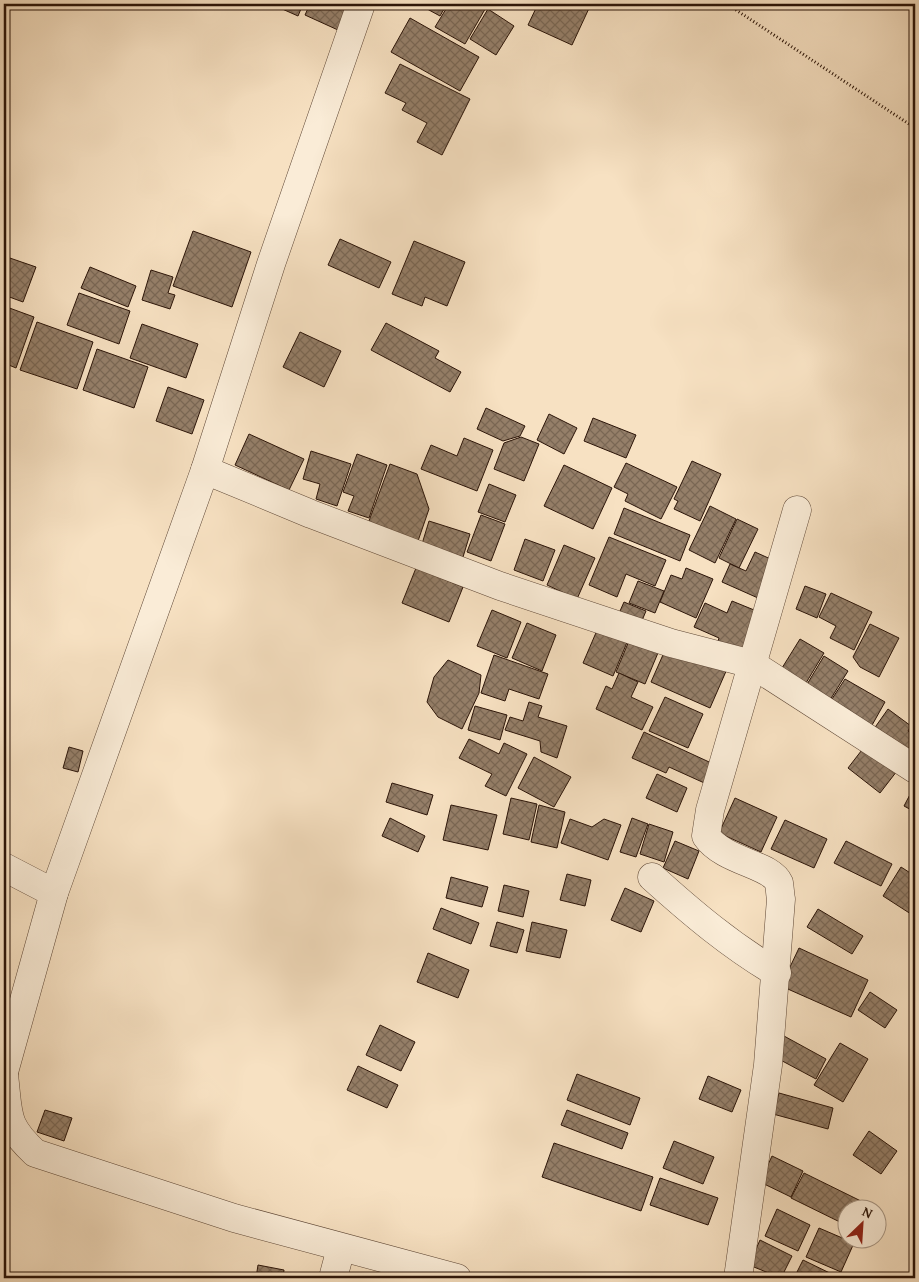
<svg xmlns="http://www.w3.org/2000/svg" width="919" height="1282" font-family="'Gentium Book Plus',serif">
  <defs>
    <pattern id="building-cross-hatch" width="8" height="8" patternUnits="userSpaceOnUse" patternTransform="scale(1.25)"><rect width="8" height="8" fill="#957f69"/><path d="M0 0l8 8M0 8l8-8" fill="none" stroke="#7a6754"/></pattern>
  </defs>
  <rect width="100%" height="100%" fill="#f7e1c2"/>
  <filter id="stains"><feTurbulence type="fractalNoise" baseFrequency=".004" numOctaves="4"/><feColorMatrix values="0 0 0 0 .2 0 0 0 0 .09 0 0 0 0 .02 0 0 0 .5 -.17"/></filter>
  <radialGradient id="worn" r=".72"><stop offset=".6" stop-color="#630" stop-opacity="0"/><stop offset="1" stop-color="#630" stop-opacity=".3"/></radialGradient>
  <g fill="url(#building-cross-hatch)" stroke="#2b1408">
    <polygon points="271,4 303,4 298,16"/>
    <polygon points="310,4 350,4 338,30 305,15"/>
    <polygon points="418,4 447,4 440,16"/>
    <polygon points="449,4 488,4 465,44 435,27"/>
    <polygon points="538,4 591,4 572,45 528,25"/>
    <polygon points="488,9 514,26 496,55 470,39"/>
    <polygon points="410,18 479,57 460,91 391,52"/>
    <polygon points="400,64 470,99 442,155 417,142 427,123 402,110 406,103 385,93"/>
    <polygon points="193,231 251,252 232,307 173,286"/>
    <polygon points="340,239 391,262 379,288 328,265"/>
    <polygon points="414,241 465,262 447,306 425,297 422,306 392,294"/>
    <polygon points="4,256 36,267 23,302 4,295"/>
    <polygon points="90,267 136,286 128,307 81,288"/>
    <polygon points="151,270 173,277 168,293 175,295 170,309 142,300"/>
    <polygon points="79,293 130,311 119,344 67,325"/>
    <polygon points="4,306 34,317 16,368 4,363"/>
    <polygon points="37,322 93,342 77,389 20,370"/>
    <polygon points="386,323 439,351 435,358 461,372 450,392 371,350"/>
    <polygon points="142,324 198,344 186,378 130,358"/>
    <polygon points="300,332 341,351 324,387 283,367"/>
    <polygon points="97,349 148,367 134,408 83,390"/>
    <polygon points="168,387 204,400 192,434 156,421"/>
    <polygon points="486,408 525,426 520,436 503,441 477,429"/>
    <polygon points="549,414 577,428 564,454 537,440"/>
    <polygon points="593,418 636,435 626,458 584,441"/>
    <polygon points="249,434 304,459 289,490 235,465"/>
    <polygon points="521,437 539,444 524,481 494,469 504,443"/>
    <polygon points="464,438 493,450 477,491 421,469 431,445 457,456"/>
    <polygon points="311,451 351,464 337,506 316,499 320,484 303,479"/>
    <polygon points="357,454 387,465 369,518 348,511 354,496 343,492"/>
    <polygon points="692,461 721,474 700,521 674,509 678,501 674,499"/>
    <polygon points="626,463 677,487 661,519 625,501 628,494 614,487"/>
    <polygon points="390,464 417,474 429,509 418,541 366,529"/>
    <polygon points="564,465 612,488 593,529 544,506"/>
    <polygon points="489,484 516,495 505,522 478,512"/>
    <polygon points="710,506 736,519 715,563 689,550"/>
    <polygon points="624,508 690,535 680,561 614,534"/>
    <polygon points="481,515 505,524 491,561 467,552"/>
    <polygon points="737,519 758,529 739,568 719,558"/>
    <polygon points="429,521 470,534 463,557 422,544"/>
    <polygon points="609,537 666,560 655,586 626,574 617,597 589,585"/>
    <polygon points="525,539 555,550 543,581 514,570"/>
    <polygon points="564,545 595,558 577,599 547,585"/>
    <polygon points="755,552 775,561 758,598 722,582 730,564 746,571"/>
    <polygon points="416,568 463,587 449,622 402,603"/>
    <polygon points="686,568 713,579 696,618 660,602 671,575 682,579"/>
    <polygon points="638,581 664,591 655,613 629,603"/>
    <polygon points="805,586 826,594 817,618 796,609"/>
    <polygon points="831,593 872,612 854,650 830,638 836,626 819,617"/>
    <polygon points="732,601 759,612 742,652 718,641 719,638 694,627 705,603 727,613"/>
    <polygon points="624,602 646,611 638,630 616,620"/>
    <polygon points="492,610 521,622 507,658 477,646"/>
    <polygon points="527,623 556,635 542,671 512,658"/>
    <polygon points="870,624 899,638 879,677 860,667 853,657"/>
    <polygon points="598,628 628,640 613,676 583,663"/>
    <polygon points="631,636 660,648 645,684 616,672"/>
    <polygon points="800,639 824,653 806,683 782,668"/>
    <polygon points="666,648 727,669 710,708 651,682"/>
    <polygon points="494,655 548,674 539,699 509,689 505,701 481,693"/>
    <polygon points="824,656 848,671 830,700 806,686"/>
    <polygon points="448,660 481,675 479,693 462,729 438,717 427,702 434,677"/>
    <polygon points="619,673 638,682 631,697 653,707 642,730 596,709 606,686 612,689"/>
    <polygon points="845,679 885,702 871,727 830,702"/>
    <polygon points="665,697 703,714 688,748 649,731"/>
    <polygon points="529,702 542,706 538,717 567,726 557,758 541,752 540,741 505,730 510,717 523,721"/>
    <polygon points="475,706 507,715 500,740 468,730"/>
    <polygon points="888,709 911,726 908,731 915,736 915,764 871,733"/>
    <polygon points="644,732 720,767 711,786 669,767 666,773 632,758"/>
    <polygon points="469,739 499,754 504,743 527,754 506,796 485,786 492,774 459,758"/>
    <polygon points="865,746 897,771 880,793 848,768"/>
    <polygon points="69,747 83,751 78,772 63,768"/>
    <polygon points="534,757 571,777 554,807 518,788"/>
    <polygon points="657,774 687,788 677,812 646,798"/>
    <polygon points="392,783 433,795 427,815 386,802"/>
    <polygon points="915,785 915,812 904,806"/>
    <polygon points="511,798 537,804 529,840 503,834"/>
    <polygon points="735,798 777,817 761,852 719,833"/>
    <polygon points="451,805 497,815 488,850 443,840"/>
    <polygon points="539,805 565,812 557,848 531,842"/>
    <polygon points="390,818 425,836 418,852 382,836"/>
    <polygon points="632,818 648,824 636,857 620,852"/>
    <polygon points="570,819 592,827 604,819 621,825 608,860 561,843"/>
    <polygon points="785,820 827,839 814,868 771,849"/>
    <polygon points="649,824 673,832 664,862 640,854"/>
    <polygon points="675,841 699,851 688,879 663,868"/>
    <polygon points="846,841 892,864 881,886 834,863"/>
    <polygon points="901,867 915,876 914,916 883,896"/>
    <polygon points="567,874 591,880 585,906 560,900"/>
    <polygon points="451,877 488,887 482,907 446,898"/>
    <polygon points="504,885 529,891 523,917 498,911"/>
    <polygon points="625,888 654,901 641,932 611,920"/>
    <polygon points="441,908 479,923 471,944 433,929"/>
    <polygon points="818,909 863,936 852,954 807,927"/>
    <polygon points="497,922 524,930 517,953 490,946"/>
    <polygon points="532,922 567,930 560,958 526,951"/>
    <polygon points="799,948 868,980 851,1017 781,986"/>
    <polygon points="428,953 469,970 458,998 417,982"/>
    <polygon points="870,992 897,1010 885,1028 858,1010"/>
    <polygon points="380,1025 415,1042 401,1071 366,1055"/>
    <polygon points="784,1036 826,1059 816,1079 773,1056"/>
    <polygon points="840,1043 868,1059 843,1102 814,1085"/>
    <polygon points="358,1066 398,1085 387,1108 347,1090"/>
    <polygon points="577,1074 640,1098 630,1125 567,1100"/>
    <polygon points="708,1076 741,1090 732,1112 699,1099"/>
    <polygon points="779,1093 833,1108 828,1129 773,1114"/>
    <polygon points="45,1110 72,1118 64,1141 37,1132"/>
    <polygon points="567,1110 628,1133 622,1149 561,1125"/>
    <polygon points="869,1131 897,1151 881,1174 853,1155"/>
    <polygon points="674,1141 714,1157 703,1184 663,1168"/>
    <polygon points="554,1143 653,1177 641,1211 542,1177"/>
    <polygon points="772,1156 803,1171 791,1197 760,1182"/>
    <polygon points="804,1173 867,1204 864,1210 846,1210 846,1225 791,1198"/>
    <polygon points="660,1178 718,1198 708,1225 650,1205"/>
    <polygon points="777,1209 810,1225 798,1251 765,1236"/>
    <polygon points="819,1228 854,1243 841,1272 806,1257"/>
    <polygon points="760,1240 792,1256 781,1278 749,1265"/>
    <polygon points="803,1260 838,1277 837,1278 794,1278"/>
    <polygon points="258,1265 284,1270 283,1278 256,1278"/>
  </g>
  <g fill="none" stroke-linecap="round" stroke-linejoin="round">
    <g stroke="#5e4736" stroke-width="29">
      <g id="street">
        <polyline points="205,470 311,514 500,586 671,643 752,664 915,769"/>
        <polyline points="4,867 54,893"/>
        <path d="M652,877C692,913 731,946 777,973"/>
        <polyline points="4,1072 54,893 205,470 271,264 361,4"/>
        <path d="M4,1075C9,1115 4,1124 35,1153L234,1218L457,1278"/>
        <polyline points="333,1278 341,1248"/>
        <path d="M738,1278L768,1065L781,899C780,895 780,888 779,883C771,864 724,862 706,836L710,810L797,510"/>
      </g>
    </g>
    <polyline stroke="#2b1408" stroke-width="3" stroke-dasharray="1 2.5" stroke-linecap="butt" points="727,4 915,128"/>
    <use href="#street" stroke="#faecd7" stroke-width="28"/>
  </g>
  <rect width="919" height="1282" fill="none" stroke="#f7e1c2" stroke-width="20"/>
  <rect x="5" y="5" width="909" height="1272" fill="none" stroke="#2b1408" stroke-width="2.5"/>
  <rect x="10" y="10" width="899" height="1262" fill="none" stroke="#2b1408"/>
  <g transform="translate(862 1224) rotate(25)"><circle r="24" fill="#faecd7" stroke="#a79684"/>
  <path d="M0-4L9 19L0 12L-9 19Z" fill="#8f2418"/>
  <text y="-8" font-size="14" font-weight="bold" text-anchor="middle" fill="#2b1408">N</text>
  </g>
  <rect width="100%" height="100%" filter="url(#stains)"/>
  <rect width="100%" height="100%" fill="url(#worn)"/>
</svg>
